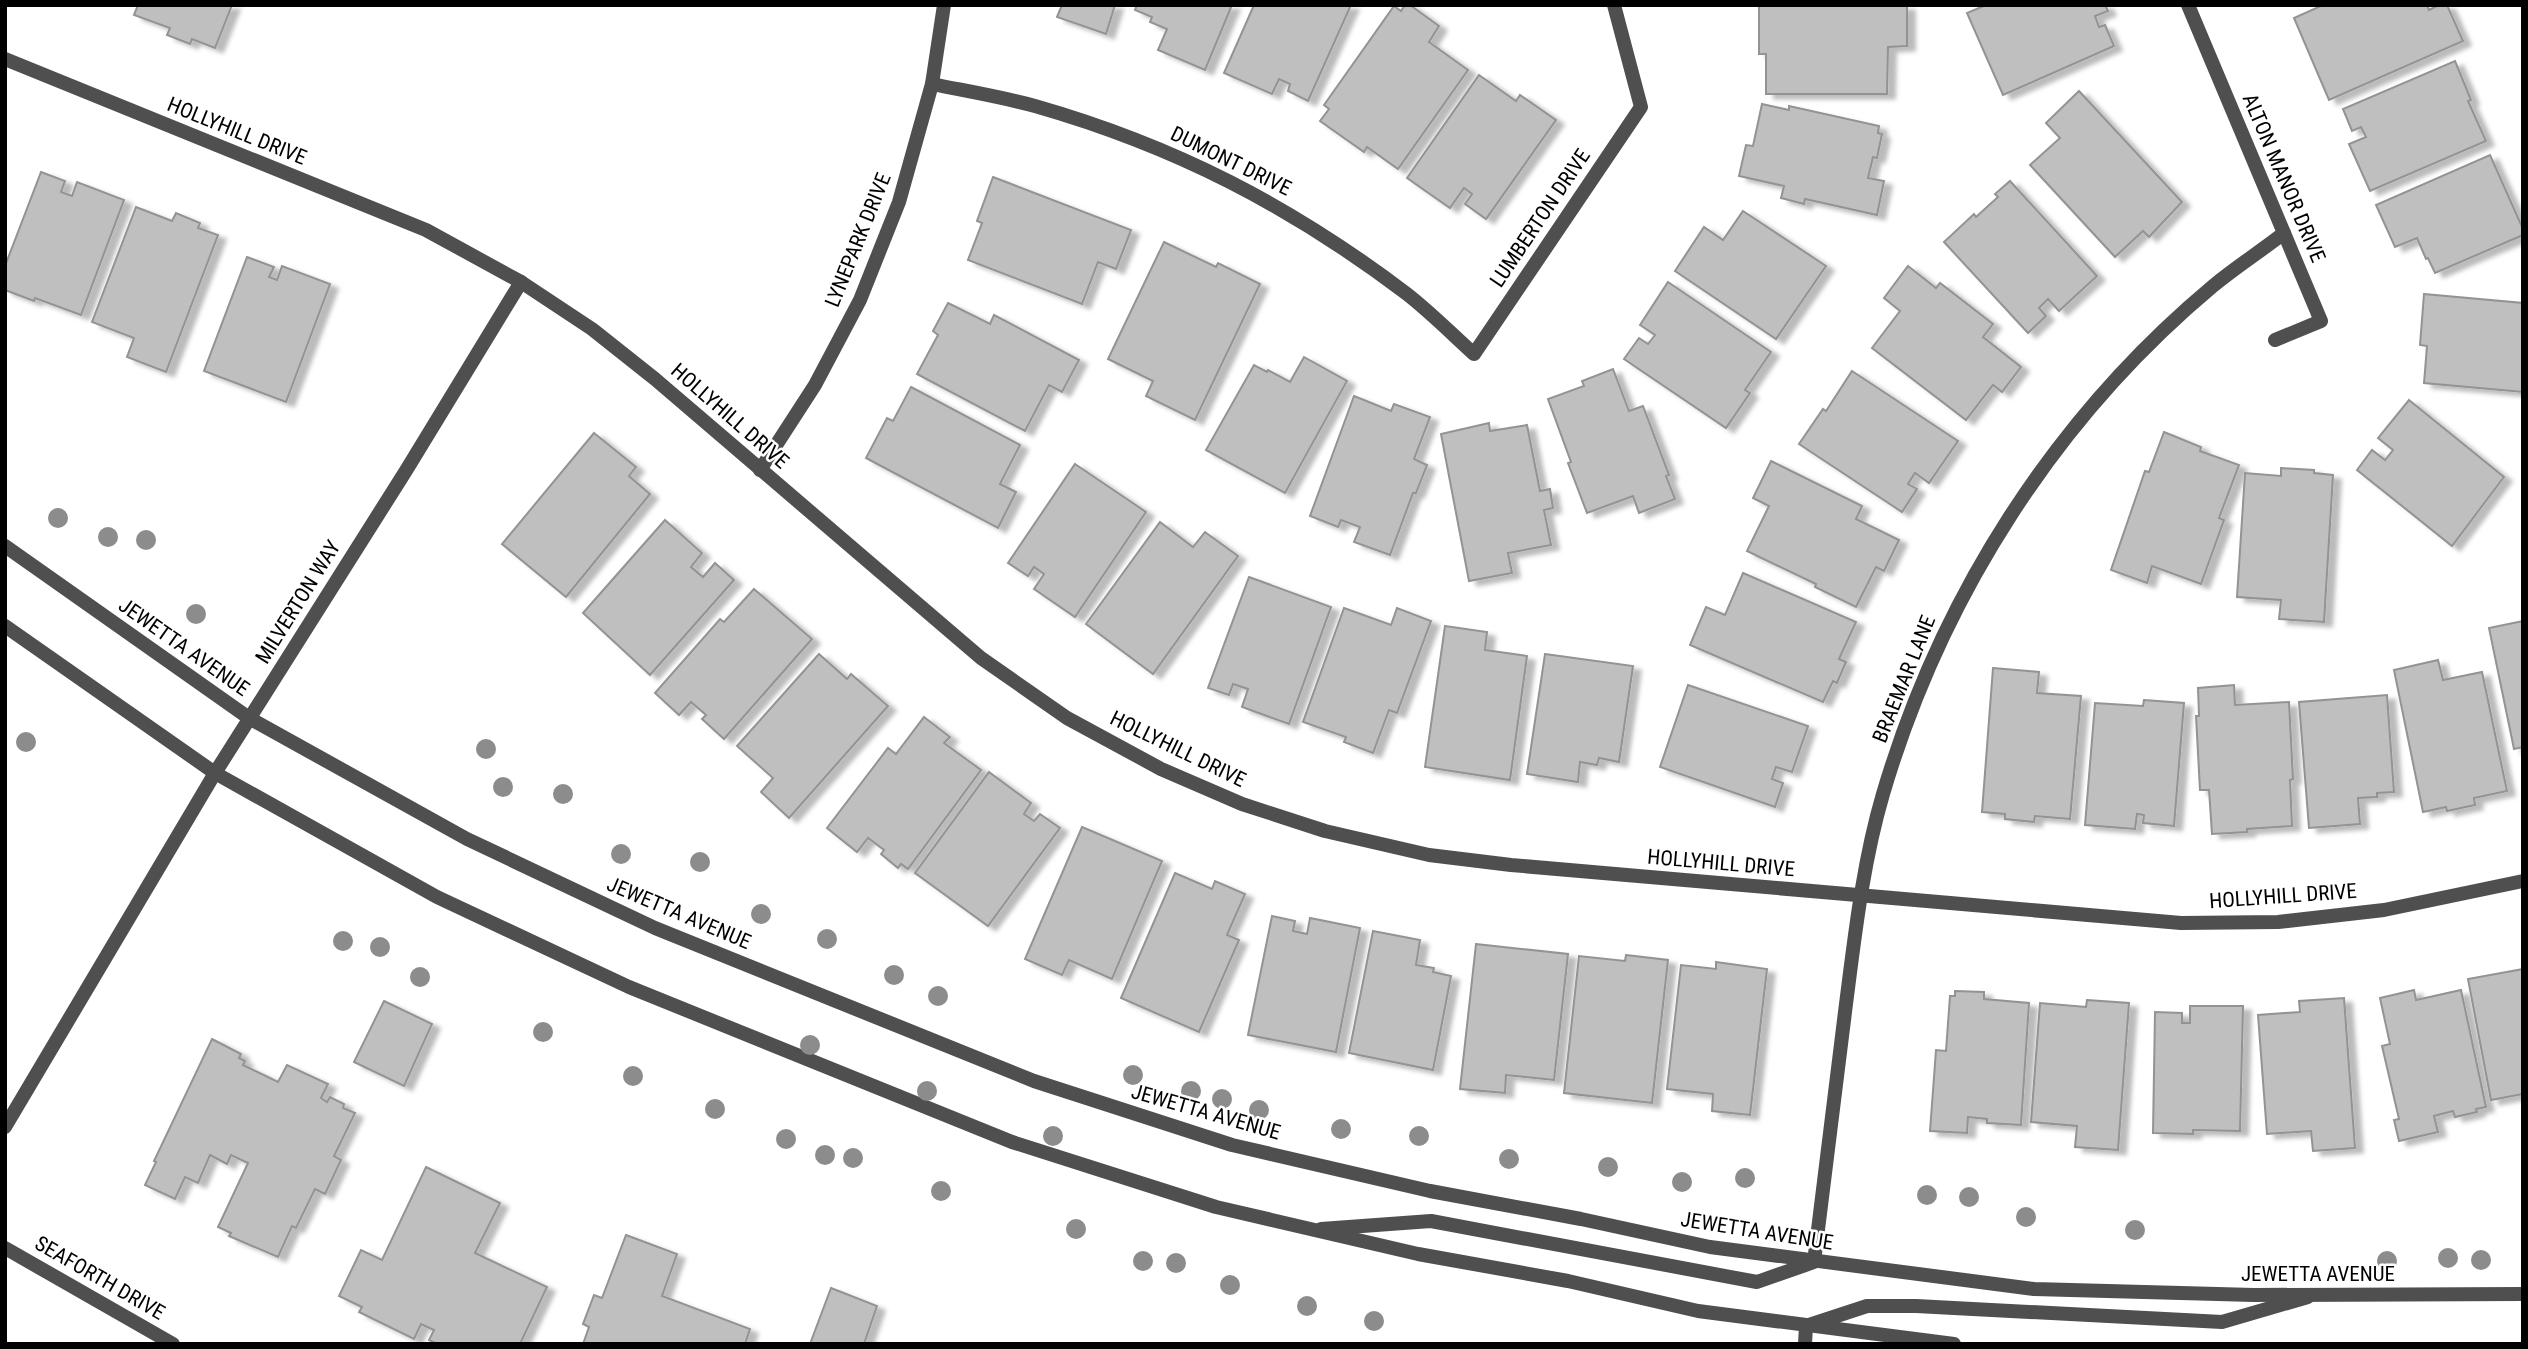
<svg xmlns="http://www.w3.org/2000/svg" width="2528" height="1349" font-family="'Roboto Condensed',sans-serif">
  <defs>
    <filter id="shadow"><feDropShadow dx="8" dy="4.5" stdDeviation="2" flood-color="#0004"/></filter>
  </defs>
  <rect width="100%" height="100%" fill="#fff"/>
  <g fill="#bfbfbf" stroke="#939393" stroke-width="2" filter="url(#shadow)">
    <polygon points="138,5 232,5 215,48 192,39 190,44 167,35 170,28 134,15"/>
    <polygon points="1062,5 1115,5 1106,34 1057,17"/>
    <polygon points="1137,5 1232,5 1205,70 1158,50 1167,29 1150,22 1152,17 1135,10"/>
    <polygon points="1254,5 1351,5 1308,101 1288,91 1290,84 1279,79 1272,94 1224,73"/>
    <polygon points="1405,5 1410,5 1439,26 1429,42 1468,70 1398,169 1367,147 1364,152 1320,121 1329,109 1324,105 1394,6 1401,11"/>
    <polygon points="1986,5 2105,5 2108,11 2095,16 2099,27 2105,25 2114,46 2003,95 1967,13"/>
    <polygon points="2323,5 2427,5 2429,10 2439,5 2447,5 2463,41 2329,100 2294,18"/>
    <polygon points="1759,6 1907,6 1907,46 1888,47 1887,94 1766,94 1766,54 1759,54"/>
    <polygon points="2455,61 2471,100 2468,101 2486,141 2370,191 2349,144 2366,137 2361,127 2352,131 2343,109"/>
    <polygon points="1479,75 1516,101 1520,95 1556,120 1486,219 1465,204 1472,194 1464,188 1450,208 1407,178"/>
    <polygon points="2079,91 2182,202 2149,237 2143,231 2115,257 2030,165 2060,138 2046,123"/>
    <polygon points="1762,104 1789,110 1789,106 1879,126 1878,133 1882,134 1877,158 1873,157 1868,178 1884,181 1877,215 1805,199 1804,204 1781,198 1784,186 1739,176 1746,145 1753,146"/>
    <polygon points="2490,155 2523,229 2523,235 2435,273 2428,258 2426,259 2417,238 2395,247 2376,205"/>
    <polygon points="41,172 65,181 61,192 72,196 77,182 124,200 81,315 35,298 34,301 5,290 5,266"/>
    <polygon points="993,177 1131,230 1116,269 1098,262 1082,304 968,260 982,223 977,221"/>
    <polygon points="2010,181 2097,276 2059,311 2048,299 2039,308 2046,316 2028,333 1944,242 1974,214 1976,217 1998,197 1995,194"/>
    <polygon points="136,207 172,221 176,213 200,223 198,228 218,235 166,372 127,357 134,338 92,322"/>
    <polygon points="1743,211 1826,266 1776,339 1675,271 1704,227 1723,240"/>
    <polygon points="1164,242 1216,267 1218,263 1260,284 1195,420 1146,396 1153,381 1108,359"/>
    <polygon points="247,257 274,267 269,277 277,280 282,266 330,284 286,402 204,371"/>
    <polygon points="1908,266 1936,288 1940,283 1993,324 1983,337 2021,367 2002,392 1993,385 1966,420 1872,348 1900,311 1884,298"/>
    <polygon points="1668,282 1771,352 1745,390 1750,393 1726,428 1624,359 1639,338 1648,344 1655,335 1640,325"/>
    <polygon points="2424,294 2523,303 2523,392 2424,383 2427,346 2420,345"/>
    <polygon points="948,303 990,324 994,315 1079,360 1062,392 1049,385 1025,431 917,374 938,335 933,331"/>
    <polygon points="1304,357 1347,381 1285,493 1206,450 1254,365 1267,372 1268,370 1290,382"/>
    <polygon points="1613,369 1629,411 1643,406 1669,475 1666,476 1675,499 1639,513 1633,496 1587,513 1568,463 1571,462 1548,399 1584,386 1582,381"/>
    <polygon points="1852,371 1958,441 1929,483 1915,473 1908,484 1917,489 1902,512 1799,444 1823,409 1826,411"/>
    <polygon points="911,387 1020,445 1000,484 1016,492 998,528 866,458 887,418 893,421"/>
    <polygon points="1354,396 1391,411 1394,404 1430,417 1414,459 1427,465 1416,493 1413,493 1390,555 1354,542 1360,527 1341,520 1338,527 1310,516"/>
    <polygon points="2409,400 2504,477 2452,546 2357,470 2372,450 2385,460 2393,450 2378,438"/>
    <polygon points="1489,423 1490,431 1527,425 1540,491 1550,489 1553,508 1544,510 1551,545 1508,553 1512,573 1469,581 1441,434"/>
    <polygon points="2164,432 2201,447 2200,451 2239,465 2219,518 2224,520 2201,584 2152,566 2147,583 2111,570 2145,471 2149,472"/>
    <polygon points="594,433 636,467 629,476 650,494 566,597 502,544"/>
    <polygon points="1771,461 1862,506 1856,519 1899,540 1884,571 1876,567 1856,607 1815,587 1816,584 1747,551 1769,506 1753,498"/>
    <polygon points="1075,464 1146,512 1075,617 1034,589 1044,574 1034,567 1028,576 1008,563"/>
    <polygon points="2281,468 2314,470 2314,473 2333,475 2324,622 2279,619 2281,600 2237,597 2245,473 2281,476"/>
    <polygon points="665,520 702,553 691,567 703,577 715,563 734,580 650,675 583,613"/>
    <polygon points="1160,522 1193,547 1205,532 1238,556 1153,674 1086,624"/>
    <polygon points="1743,573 1856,622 1839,659 1846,662 1837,683 1833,681 1823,702 1690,645 1706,607 1725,615"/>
    <polygon points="1249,577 1331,607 1289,724 1242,707 1248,689 1233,684 1229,695 1208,688"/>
    <polygon points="754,589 812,639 724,739 702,719 706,715 691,702 679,715 655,693 720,619 724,622"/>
    <polygon points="1344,608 1391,625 1397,608 1431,621 1397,713 1389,710 1373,753 1344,742 1346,737 1303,722"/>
    <polygon points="2523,621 2523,747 2514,749 2489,628"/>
    <polygon points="1445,626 1487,632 1485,650 1527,656 1510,780 1425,767"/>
    <polygon points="819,654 847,679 851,674 888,706 789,818 761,792 773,778 737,746"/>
    <polygon points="1545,654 1633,666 1619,762 1599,758 1597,765 1580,762 1578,782 1527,774"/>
    <polygon points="2438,660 2443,680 2482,672 2507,791 2474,798 2475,805 2447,811 2446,807 2423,812 2394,670"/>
    <polygon points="1993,668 2039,672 2037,693 2081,696 2070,819 2035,816 2034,822 2005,819 2005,814 1982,812"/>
    <polygon points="1688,685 1808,726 1792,772 1776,767 1772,779 1783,783 1775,807 1660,767"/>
    <polygon points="2234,685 2235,705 2289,702 2293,779 2290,780 2292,826 2247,829 2247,832 2212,834 2209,790 2200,790 2196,716 2199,716 2198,688"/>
    <polygon points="2387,695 2394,792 2377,793 2377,797 2358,798 2360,824 2309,828 2299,702"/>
    <polygon points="2144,700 2184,703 2174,826 2143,823 2144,815 2137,814 2135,829 2085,825 2095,703 2143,706"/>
    <polygon points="924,717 950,737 944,743 981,770 908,869 901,864 898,868 881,854 884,850 868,838 857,852 827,828 888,748 896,754"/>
    <polygon points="989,772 1031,803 1024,814 1034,821 1040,814 1060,828 988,926 915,873"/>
    <polygon points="1082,827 1162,861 1112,979 1069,960 1062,975 1025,959"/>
    <polygon points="1175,873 1212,889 1215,881 1245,894 1227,935 1239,940 1199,1032 1121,998"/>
    <polygon points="1272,916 1295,921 1293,931 1307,934 1310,918 1360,928 1336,1052 1248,1035"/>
    <polygon points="1373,931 1420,940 1416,965 1434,968 1433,972 1451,976 1433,1070 1349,1053"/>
    <polygon points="1476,944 1568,954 1554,1080 1506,1075 1505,1093 1460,1089"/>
    <polygon points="1626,955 1668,960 1652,1103 1564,1093 1579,956 1625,961"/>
    <polygon points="1716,962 1767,969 1750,1115 1712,1111 1713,1094 1667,1089 1681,965 1716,969"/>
    <polygon points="2523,969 2523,1094 2491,1100 2468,979"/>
    <polygon points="2414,990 2416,1000 2461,990 2486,1107 2476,1109 2477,1112 2455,1117 2453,1111 2434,1116 2438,1132 2399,1141 2394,1120 2399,1119 2382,1046 2390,1044 2380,998"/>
    <polygon points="1955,991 1984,992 1984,999 2029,1003 2021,1125 1987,1123 1987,1119 1968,1117 1967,1133 1930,1131 1936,1050 1946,1051 1950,996 1955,996"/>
    <polygon points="2344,998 2355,1148 2313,1151 2311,1131 2267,1134 2258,1015 2300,1012 2299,1001"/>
    <polygon points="2087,1000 2129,1003 2118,1150 2075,1147 2077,1126 2031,1122 2040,1003 2086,1007"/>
    <polygon points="384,1001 432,1024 404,1086 354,1062"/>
    <polygon points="2190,1006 2243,1006 2240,1131 2193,1130 2193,1134 2153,1133 2155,1012 2182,1013 2182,1023 2190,1023"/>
    <polygon points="212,1039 241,1054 239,1058 245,1061 243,1065 278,1082 287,1065 328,1084 321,1098 327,1102 330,1097 344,1104 343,1108 355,1113 334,1156 341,1160 325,1194 315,1189 296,1228 292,1226 278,1257 229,1236 231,1233 218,1227 248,1163 231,1155 227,1164 210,1155 198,1183 185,1177 175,1199 145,1185 156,1162 154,1161"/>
    <polygon points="426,1167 500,1203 475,1253 547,1287 520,1344 437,1344 429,1340 434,1330 421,1324 414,1339 359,1312 362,1307 339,1296 361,1250 382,1260"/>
    <polygon points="626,1235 677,1254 662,1296 750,1329 745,1344 583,1344 589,1327 583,1324 594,1295 602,1298"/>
    <polygon points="831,1288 877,1306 864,1344 810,1344"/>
  </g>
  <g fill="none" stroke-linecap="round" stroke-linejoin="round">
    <g stroke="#4f4f4f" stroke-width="14">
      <polyline points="2188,5 2321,321 2275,340"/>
      <polyline points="5,59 426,230 521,282 592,329 655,379 981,658 1067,718 1161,769 1242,804 1325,831 1429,855 1511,865 2181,923 2278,922 2384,910 2523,881"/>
      <path d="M932,84C966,91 1002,97 1035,106C1175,146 1291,206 1407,294C1430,312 1452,334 1474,354L1641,107L1614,5"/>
      <polyline points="760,470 815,385 860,300 899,202 932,84 944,5"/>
      <polyline points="5,1127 215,773 407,469 521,282"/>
      <path d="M1321,1229L1431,1221L1757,1282L1814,1262C1825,1176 1836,1090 1846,1004C1855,934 1863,862 1883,794C1941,597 2055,418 2213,286C2236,267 2261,251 2284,233"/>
      <polyline points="5,1248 173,1344"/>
      <polyline points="1805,1344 1806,1326 1867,1306 1916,1306 2222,1322 2308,1297"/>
    </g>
    <g stroke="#4f4f4f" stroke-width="14">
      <polyline points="5,546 249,718 467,839 655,928 1034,1081 1232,1145 1430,1191 1581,1219 1710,1247 2034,1289 2254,1295 2523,1294"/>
      <polyline points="5,626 215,773 437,897 629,987 1012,1142 1216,1207 1418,1254 1568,1281 1698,1311 1954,1344"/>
    </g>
  </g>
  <g fill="#8c8c8c">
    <circle cx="58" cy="518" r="10"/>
    <circle cx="108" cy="537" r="10"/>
    <circle cx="146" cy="540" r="10"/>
    <circle cx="196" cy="614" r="10"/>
    <circle cx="26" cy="742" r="10"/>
    <circle cx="486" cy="749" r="10"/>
    <circle cx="503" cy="787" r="10"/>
    <circle cx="563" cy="794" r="10"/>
    <circle cx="621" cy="854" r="10"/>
    <circle cx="700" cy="862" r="10"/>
    <circle cx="761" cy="914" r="10"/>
    <circle cx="827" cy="939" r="10"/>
    <circle cx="343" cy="941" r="10"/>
    <circle cx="380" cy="947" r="10"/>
    <circle cx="894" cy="975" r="10"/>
    <circle cx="420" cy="977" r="10"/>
    <circle cx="938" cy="996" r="10"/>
    <circle cx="543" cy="1032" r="10"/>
    <circle cx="810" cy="1045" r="10"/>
    <circle cx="1133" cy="1075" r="10"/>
    <circle cx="633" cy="1076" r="10"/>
    <circle cx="927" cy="1091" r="10"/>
    <circle cx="1191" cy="1091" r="10"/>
    <circle cx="1222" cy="1099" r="10"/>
    <circle cx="715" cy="1109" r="10"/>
    <circle cx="1259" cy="1110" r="10"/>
    <circle cx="1341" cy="1129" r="10"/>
    <circle cx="1053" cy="1136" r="10"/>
    <circle cx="1419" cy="1136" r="10"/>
    <circle cx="786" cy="1139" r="10"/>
    <circle cx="825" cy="1155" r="10"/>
    <circle cx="853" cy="1158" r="10"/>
    <circle cx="1509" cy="1159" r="10"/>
    <circle cx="1608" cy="1167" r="10"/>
    <circle cx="1745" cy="1178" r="10"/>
    <circle cx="1682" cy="1182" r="10"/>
    <circle cx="941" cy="1191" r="10"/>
    <circle cx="1927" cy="1195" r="10"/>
    <circle cx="1969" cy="1197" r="10"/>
    <circle cx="2026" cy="1217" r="10"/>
    <circle cx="1076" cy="1229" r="10"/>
    <circle cx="2135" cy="1230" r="10"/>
    <circle cx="2448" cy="1258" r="10"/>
    <circle cx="2481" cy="1260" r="10"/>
    <circle cx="1143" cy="1261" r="10"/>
    <circle cx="2387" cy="1261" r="10"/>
    <circle cx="1176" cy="1263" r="10"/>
    <circle cx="1230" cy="1285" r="10"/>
    <circle cx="1307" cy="1306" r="10"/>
    <circle cx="1374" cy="1321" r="10"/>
  </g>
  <g text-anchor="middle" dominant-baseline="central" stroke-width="5" stroke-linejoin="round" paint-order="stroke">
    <g font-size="21" fill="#000" stroke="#fff">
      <text transform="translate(237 131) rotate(22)">HOLLYHILL DRIVE</text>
      <text transform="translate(1231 161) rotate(26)">DUMONT DRIVE</text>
      <text transform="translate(2284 178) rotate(67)">ALTON MANOR DRIVE</text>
      <text transform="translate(1540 218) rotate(-56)">LUMBERTON DRIVE</text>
      <text transform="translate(858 240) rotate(-68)">LYNEPARK DRIVE</text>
      <text transform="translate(730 416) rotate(41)">HOLLYHILL DRIVE</text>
      <text transform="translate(298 602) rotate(-58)">MILVERTON WAY</text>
      <text transform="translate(184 647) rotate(35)">JEWETTA AVENUE</text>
      <text transform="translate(1904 679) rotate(-68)">BRAEMAR LANE</text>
      <text transform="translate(1178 749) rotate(26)">HOLLYHILL DRIVE</text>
      <text transform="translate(1721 863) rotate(5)">HOLLYHILL DRIVE</text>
      <text transform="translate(2283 896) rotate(-4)">HOLLYHILL DRIVE</text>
      <text transform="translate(679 913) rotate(23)">JEWETTA AVENUE</text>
      <text transform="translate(1206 1112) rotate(16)">JEWETTA AVENUE</text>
      <text transform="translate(1757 1231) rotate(9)">JEWETTA AVENUE</text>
      <text x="2318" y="1274">JEWETTA AVENUE</text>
      <text transform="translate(100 1278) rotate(30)">SEAFORTH DRIVE</text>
    </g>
  </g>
  <rect width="2528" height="1349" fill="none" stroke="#000000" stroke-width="14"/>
</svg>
